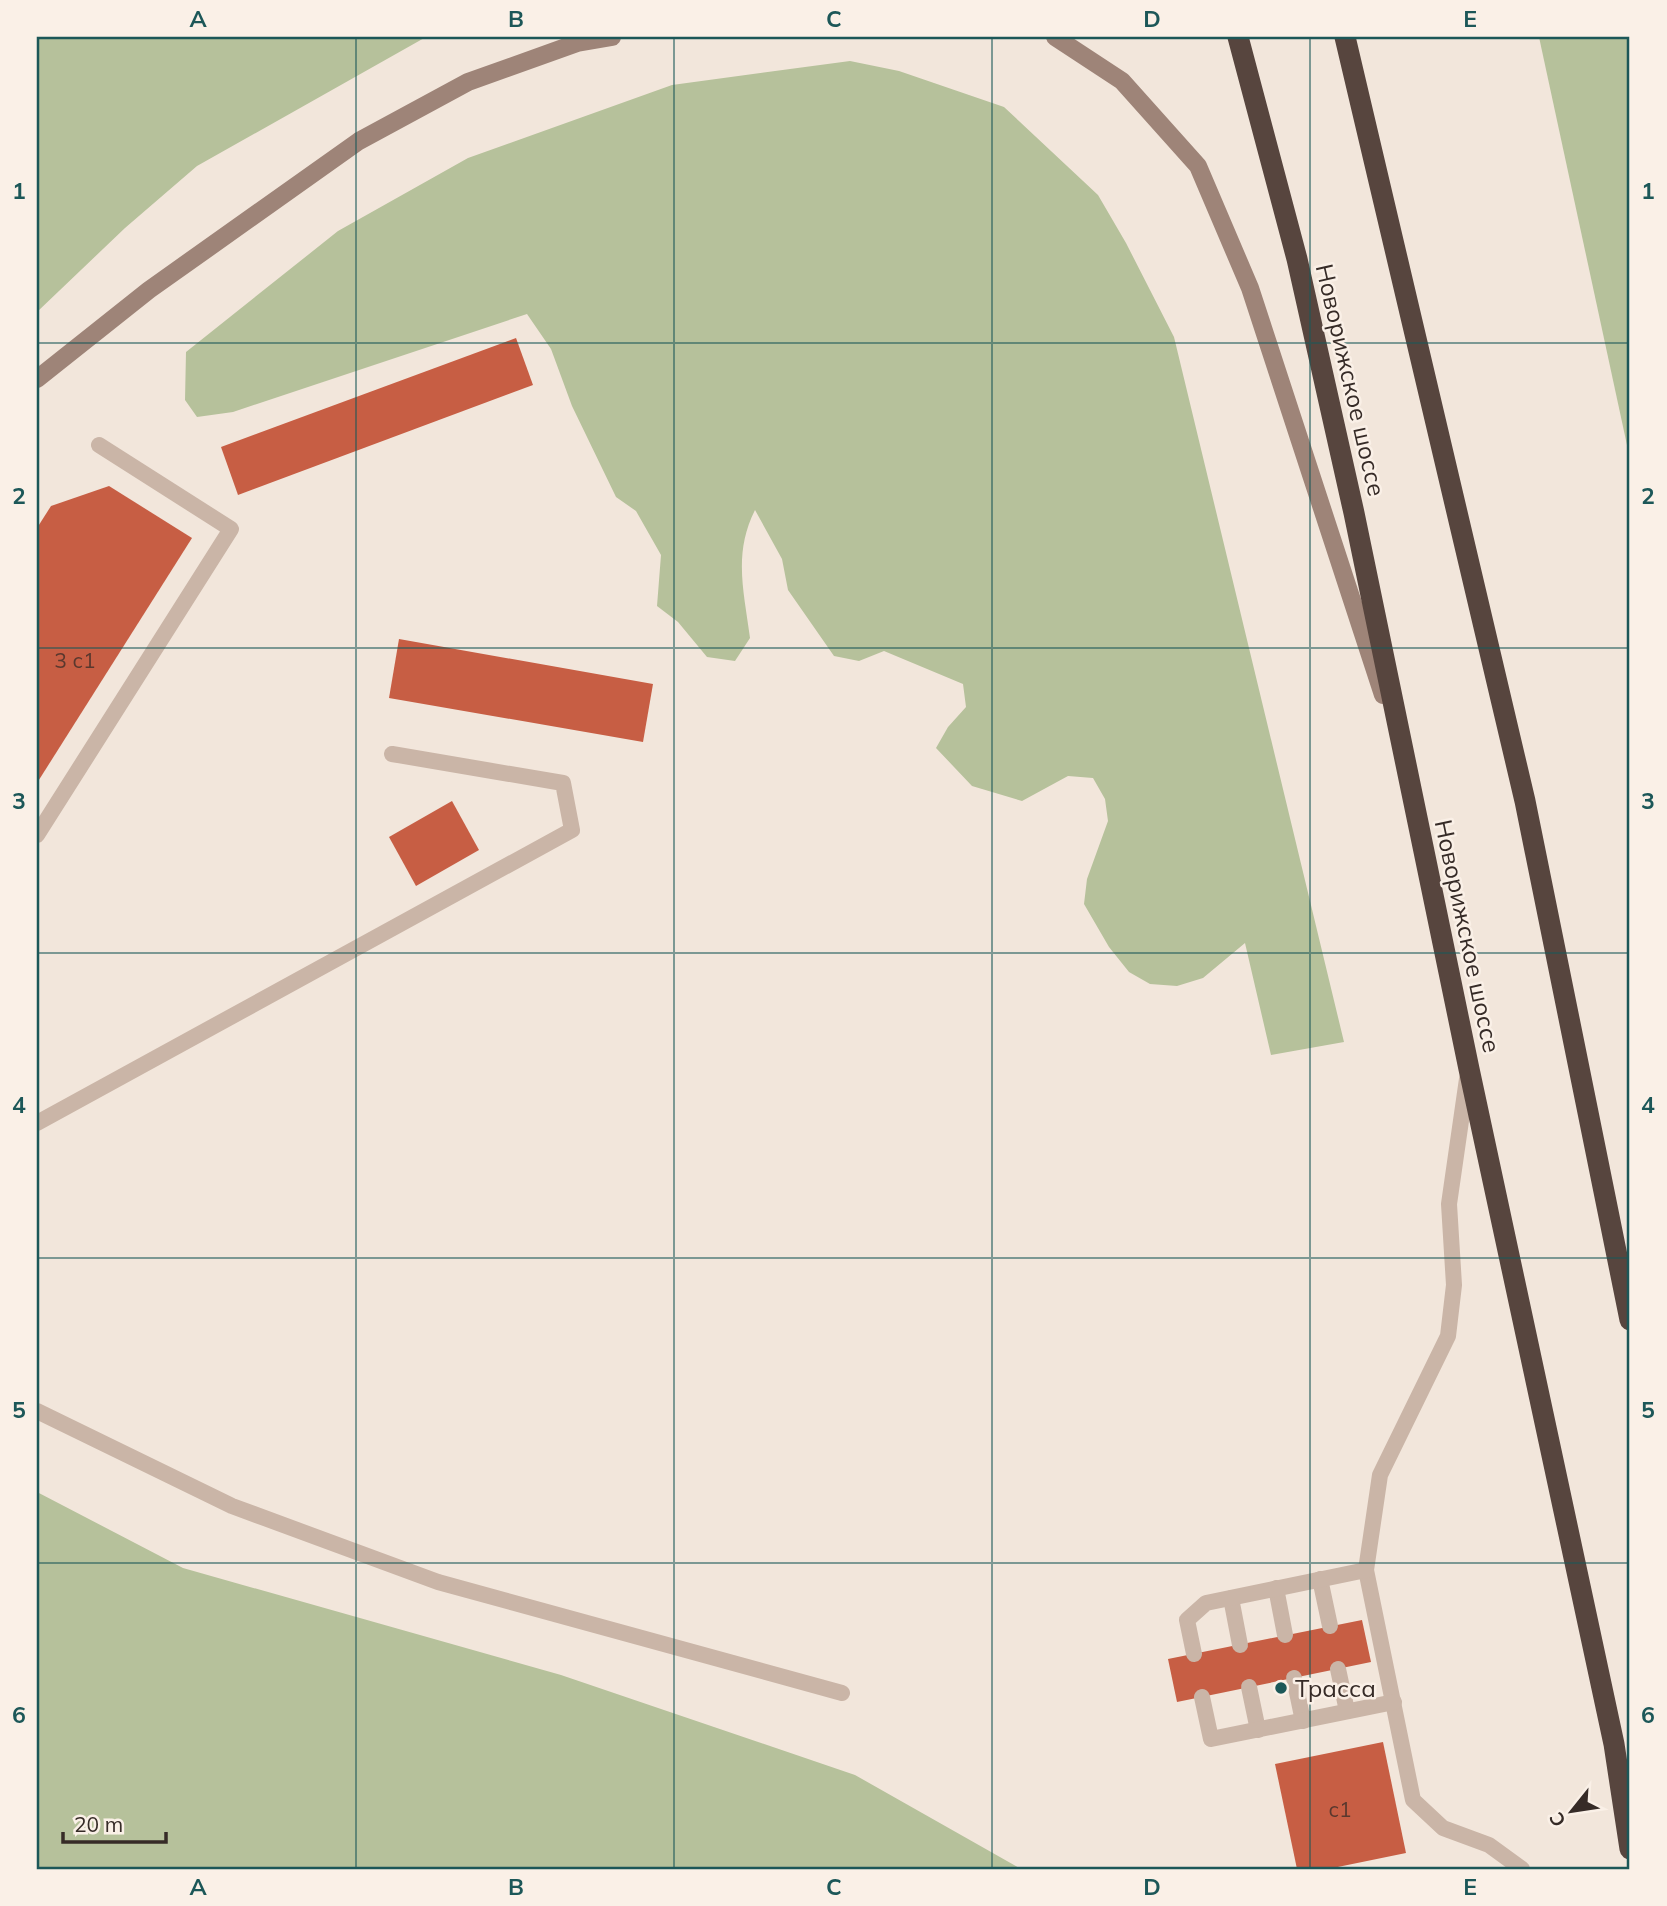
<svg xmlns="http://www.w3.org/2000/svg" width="1667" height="1906" font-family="Mulish,sans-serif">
  <rect width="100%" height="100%" fill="#f2e6db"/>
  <g fill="#b6c19b">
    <polygon points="37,37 426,37 197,166 125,228 37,312"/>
    <polygon points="1539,37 1630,37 1630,459"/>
    <path d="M850,61L899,71L1004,107L1098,195L1126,243L1174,337L1344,1042L1271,1055L1245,943L1203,978L1177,986L1150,984L1129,972L1109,947L1084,904L1087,879L1108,821L1105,799L1093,778L1068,776L1022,801L972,786L936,748L948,727L966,707L963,684L884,651L859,661L834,656L788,590L782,559L755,510C733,554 744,591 750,638L735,661L707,657L678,622L657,606L661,555L636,511L616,497L572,406L551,349L527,314L233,412L197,417L185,400L186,352L338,231L468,158L672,85Z"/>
    <polygon points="37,1492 183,1568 561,1675 855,1775 1021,1869 37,1869"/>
  </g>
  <g fill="#c75e44">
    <polygon points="516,338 533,385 238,495 221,447"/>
    <polygon points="109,486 192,538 37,783 37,528 51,506"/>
    <polygon points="399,639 653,684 643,742 389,698"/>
    <polygon points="452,801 479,850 416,886 389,837"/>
    <polygon points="1362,1620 1371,1662 1177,1702 1168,1659"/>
    <polygon points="1383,1742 1406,1853 1328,1869 1297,1869 1275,1764"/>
  </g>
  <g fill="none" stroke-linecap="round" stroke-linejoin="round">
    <g stroke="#cab5a7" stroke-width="16">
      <polyline points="37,835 231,529 99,445"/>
      <polyline points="1467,1079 1449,1204 1454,1285 1448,1336 1380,1475 1366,1570 1413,1800 1443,1828 1489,1845 1522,1869"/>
      <polyline points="37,1123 572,830 563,783 392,754"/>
      <polyline points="37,1411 232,1506 438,1582 842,1693"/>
      <polyline points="1320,1579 1330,1626"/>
      <polyline points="1276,1588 1285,1635"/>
      <polyline points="1231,1598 1240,1645"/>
      <polyline points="1194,1654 1187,1620 1206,1603 1366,1570"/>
      <polyline points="1338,1669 1347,1711"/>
      <polyline points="1294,1678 1303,1721"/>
      <polyline points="1249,1687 1258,1730"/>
      <polyline points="1202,1697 1211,1739 1394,1702"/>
    </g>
    <g stroke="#9e8478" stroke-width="18">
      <polyline points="1055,37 1122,81 1198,166 1250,288 1383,695"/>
      <polyline points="37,379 149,290 359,141 468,82 577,43 612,37"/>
    </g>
    <g stroke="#57453e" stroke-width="21">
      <polyline points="1238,37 1297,259 1354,513 1469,1069 1614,1744 1630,1849"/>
      <polyline points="1345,37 1525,801 1630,1320"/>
    </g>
  </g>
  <path fill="none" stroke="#1c5758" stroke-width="2" stroke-opacity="0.55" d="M356,37V1869M674,37V1869M992,37V1869M1310,37V1869M37,343H1630M37,648H1630M37,953H1630M37,1258H1630M37,1563H1630"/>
  <circle fill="#1c5758" stroke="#faf0e7" stroke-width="2.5" cx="1281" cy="1688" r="7"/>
  <g text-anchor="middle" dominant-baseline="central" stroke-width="5" stroke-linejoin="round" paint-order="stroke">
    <g font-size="21" fill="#5a382e">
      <text x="75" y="660">3 с1</text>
      <text x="1340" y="1809">с1</text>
    </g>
    <g font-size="24" fill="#362b27" stroke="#faf0e7">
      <text transform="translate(1351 380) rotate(77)">Новорижское шоссе</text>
      <text transform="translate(1468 936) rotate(78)">Новорижское шоссе</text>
    </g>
    <g font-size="24" fill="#362b27" stroke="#faf0e7" text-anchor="start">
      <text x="1295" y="1688">Трасса</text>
    </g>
  </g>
  <rect width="1667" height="1906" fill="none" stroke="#faf0e7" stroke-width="77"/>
  <g transform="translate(1572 1811) rotate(240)" stroke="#faf0e7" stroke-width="5" paint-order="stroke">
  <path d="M0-5L12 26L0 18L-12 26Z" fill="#362b27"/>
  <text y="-10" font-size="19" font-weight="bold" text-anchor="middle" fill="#362b27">С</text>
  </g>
  <path d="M63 1832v10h103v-10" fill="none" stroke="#362b27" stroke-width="3.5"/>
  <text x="74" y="1832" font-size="21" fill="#362b27" stroke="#faf0e7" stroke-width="5" paint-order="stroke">20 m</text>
  <rect x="38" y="38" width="1590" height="1830" fill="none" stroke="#1c5758" stroke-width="2.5"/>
  <g font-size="23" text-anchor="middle" font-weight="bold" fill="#1c5758">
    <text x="198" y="27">A</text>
    <text x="516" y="27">B</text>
    <text x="834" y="27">C</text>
    <text x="1152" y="27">D</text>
    <text x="1470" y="27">E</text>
    <text x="19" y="199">1</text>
    <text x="1648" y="199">1</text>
    <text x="19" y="504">2</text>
    <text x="1648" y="504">2</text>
    <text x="19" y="809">3</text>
    <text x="1648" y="809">3</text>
    <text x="19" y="1113">4</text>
    <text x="1648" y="1113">4</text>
    <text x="19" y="1418">5</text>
    <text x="1648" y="1418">5</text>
    <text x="19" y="1723">6</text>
    <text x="1648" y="1723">6</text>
    <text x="198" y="1895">A</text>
    <text x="516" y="1895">B</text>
    <text x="834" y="1895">C</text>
    <text x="1152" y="1895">D</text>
    <text x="1470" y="1895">E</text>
  </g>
</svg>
